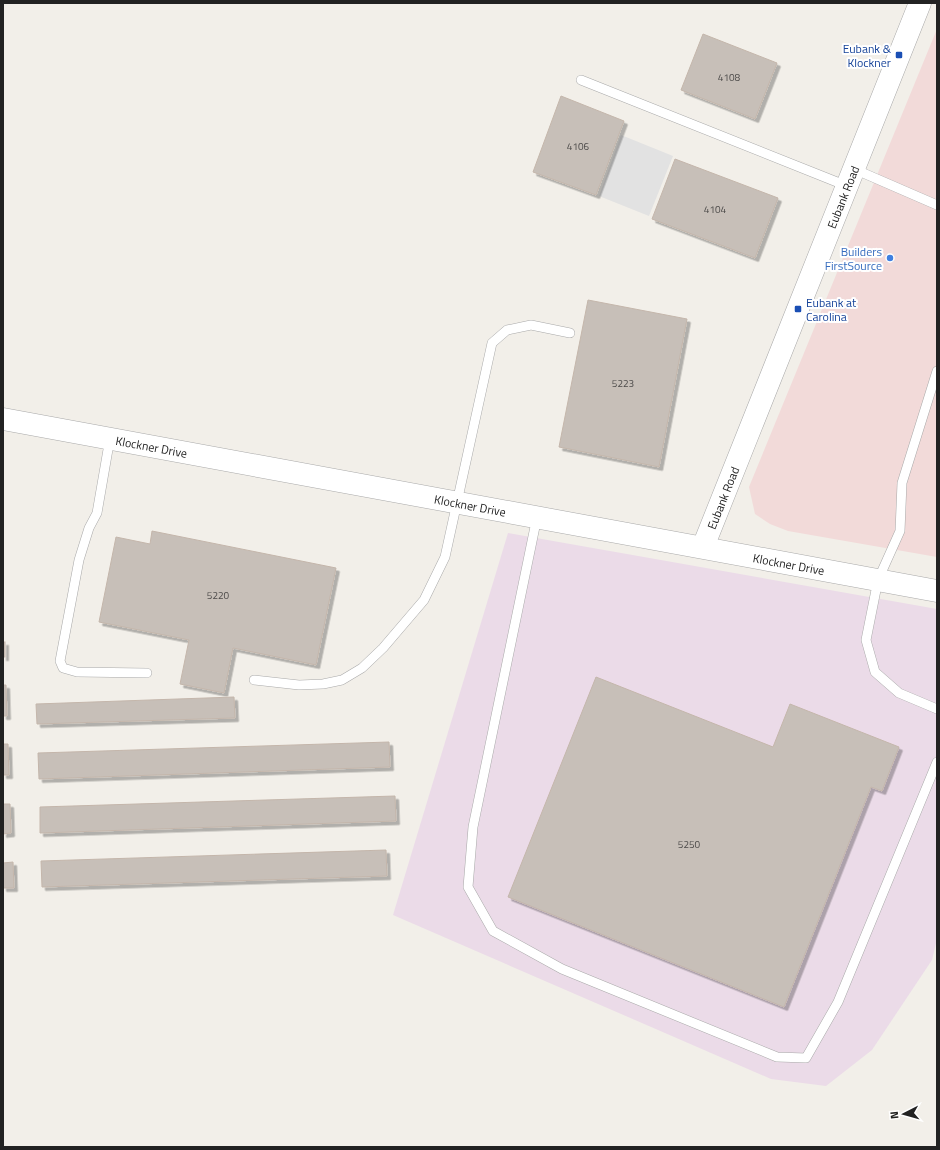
<svg xmlns="http://www.w3.org/2000/svg" width="940" height="1150" font-family="'Titillium Web',sans-serif">
  <defs>
    <filter id="shadow"><feDropShadow dx="3.5" dy="3.5" stdDeviation="0" flood-color="#0004"/></filter>
  </defs>
  <rect width="100%" height="100%" fill="#f2efe9"/>
  <polygon fill="#f2dad9" points="937,29 937,557 788,531 770,524 755,514 749,487"/>
  <polygon fill="#ebdbe8" points="508,533 937,609 937,939 932,960 872,1050 826,1086 771,1079 393,915"/>
  <polygon fill="#e2e2e2" points="621,135 673,156 649,216 599,196"/>
  <g fill="#c7bfb8" stroke="#c4b6ab" filter="url(#shadow)">
    <polygon points="703,34 777,63 755,119 681,90"/>
    <polygon points="561,96 624,121 596,195 533,172"/>
    <polygon points="675,159 778,198 755,258 652,219"/>
    <polygon points="588,300 687,319 659,467 559,447"/>
    <polygon points="152,531 336,568 316,665 233,648 224,693 180,684 189,640 99,622 116,537 150,544"/>
    <rect x="3" y="642" width="2" height="15"/>
    <polygon points="596,677 773,747 790,704 899,747 882,791 871,787 784,1007 508,897"/>
    <polygon points="3,685 6,685 7,716 3,716"/>
    <polygon points="234,697 235,718 37,724 36,704"/>
    <polygon points="389,742 390,767 39,779 38,753"/>
    <polygon points="3,744 8,744 9,775 3,775"/>
    <polygon points="395,796 396,821 40,833 40,807"/>
    <polygon points="3,804 10,804 11,833 3,834"/>
    <polygon points="386,850 387,876 42,887 41,861"/>
    <polygon points="13,862 14,888 3,888 3,863"/>
  </g>
  <g fill="none" stroke-linecap="round" stroke-linejoin="round">
    <g stroke="#a9a9a9" stroke-width="10">
      <g id="service">
        <polyline points="581,80 847,186"/>
        <polyline points="854,169 937,205"/>
        <polyline points="937,371 902,483 900,531 878,580 866,640 875,672 899,693 937,709"/>
        <polyline points="110,438 97,513 89,528 79,560 60,661 63,668 77,672 147,673"/>
        <polyline points="537,517 473,827 468,887 493,931 562,969 777,1057 806,1058 838,1002 937,762"/>
        <polyline points="254,680 299,685 323,684 342,680 362,668 383,648 424,600 445,557 492,343 507,330 531,325 570,333"/>
      </g>
    </g>
    <g stroke="#a9a9a9" stroke-width="23">
      <g id="tertiary">
        <path id="s1" d="M3,419L937,591"/>
        <path id="s2" d="M703,547L920,3"/>
      </g>
    </g>
    <use href="#service" stroke="#fff" stroke-width="9"/>
    <use href="#tertiary" stroke="#fff" stroke-width="22"/>
  </g>
  <g fill="#1a4fb4" stroke="#fff" stroke-width="1.5">
    <rect x="895" y="51" width="8" height="8" rx="2"/>
    <rect x="794" y="305" width="8" height="8" rx="2"/>
  </g>
  <circle fill="#3f7fe0" stroke="#fff" stroke-width="1.5" cx="890" cy="258" r="4"/>
  <g text-anchor="middle" dominant-baseline="central" stroke-width="4" stroke-linejoin="round" paint-order="stroke">
    <g font-size="10" fill="#4b4948">
      <text x="729" y="77">4108</text>
      <text x="578" y="146">4106</text>
      <text x="715" y="209">4104</text>
      <text x="623" y="383">5223</text>
      <text x="218" y="595">5220</text>
      <text x="689" y="844">5250</text>
    </g>
    <g font-size="12" fill="#164399" stroke="#fff" text-anchor="end">
      <text x="891" y="48">Eubank &amp;<tspan x="891" dy="14">Klockner</tspan></text>
      <text x="806" y="302" text-anchor="start">Eubank at<tspan x="806" dy="14">Carolina</tspan></text>
    </g>
    <g font-size="12" fill="#222" stroke="#fff">
      <text stroke="none"><textPath href="#s2" startOffset="377">Eubank Road</textPath></text>
      <text stroke="none"><textPath href="#s1" startOffset="151">Klockner Drive</textPath></text>
      <text stroke="none"><textPath href="#s2" startOffset="53">Eubank Road</textPath></text>
      <text stroke="none"><textPath href="#s1" startOffset="475">Klockner Drive</textPath></text>
      <text stroke="none"><textPath href="#s1" startOffset="799">Klockner Drive</textPath></text>
    </g>
    <g font-size="12" fill="#366cbe" stroke="#fff" text-anchor="end">
      <text x="882" y="251">Builders<tspan x="882" dy="14">FirstSource</tspan></text>
    </g>
  </g>
  <rect width="940" height="1150" fill="none" stroke="#222222" stroke-width="8"/>
  <g transform="translate(904 1114) rotate(264)" stroke="#ffffff" stroke-width="3" paint-order="stroke">
  <path d="M0-3L7 15L0 10L-7 15Z" fill="#222222"/>
  <text y="-6" font-size="11" font-weight="bold" text-anchor="middle" fill="#222222">N</text>
  </g>
</svg>
